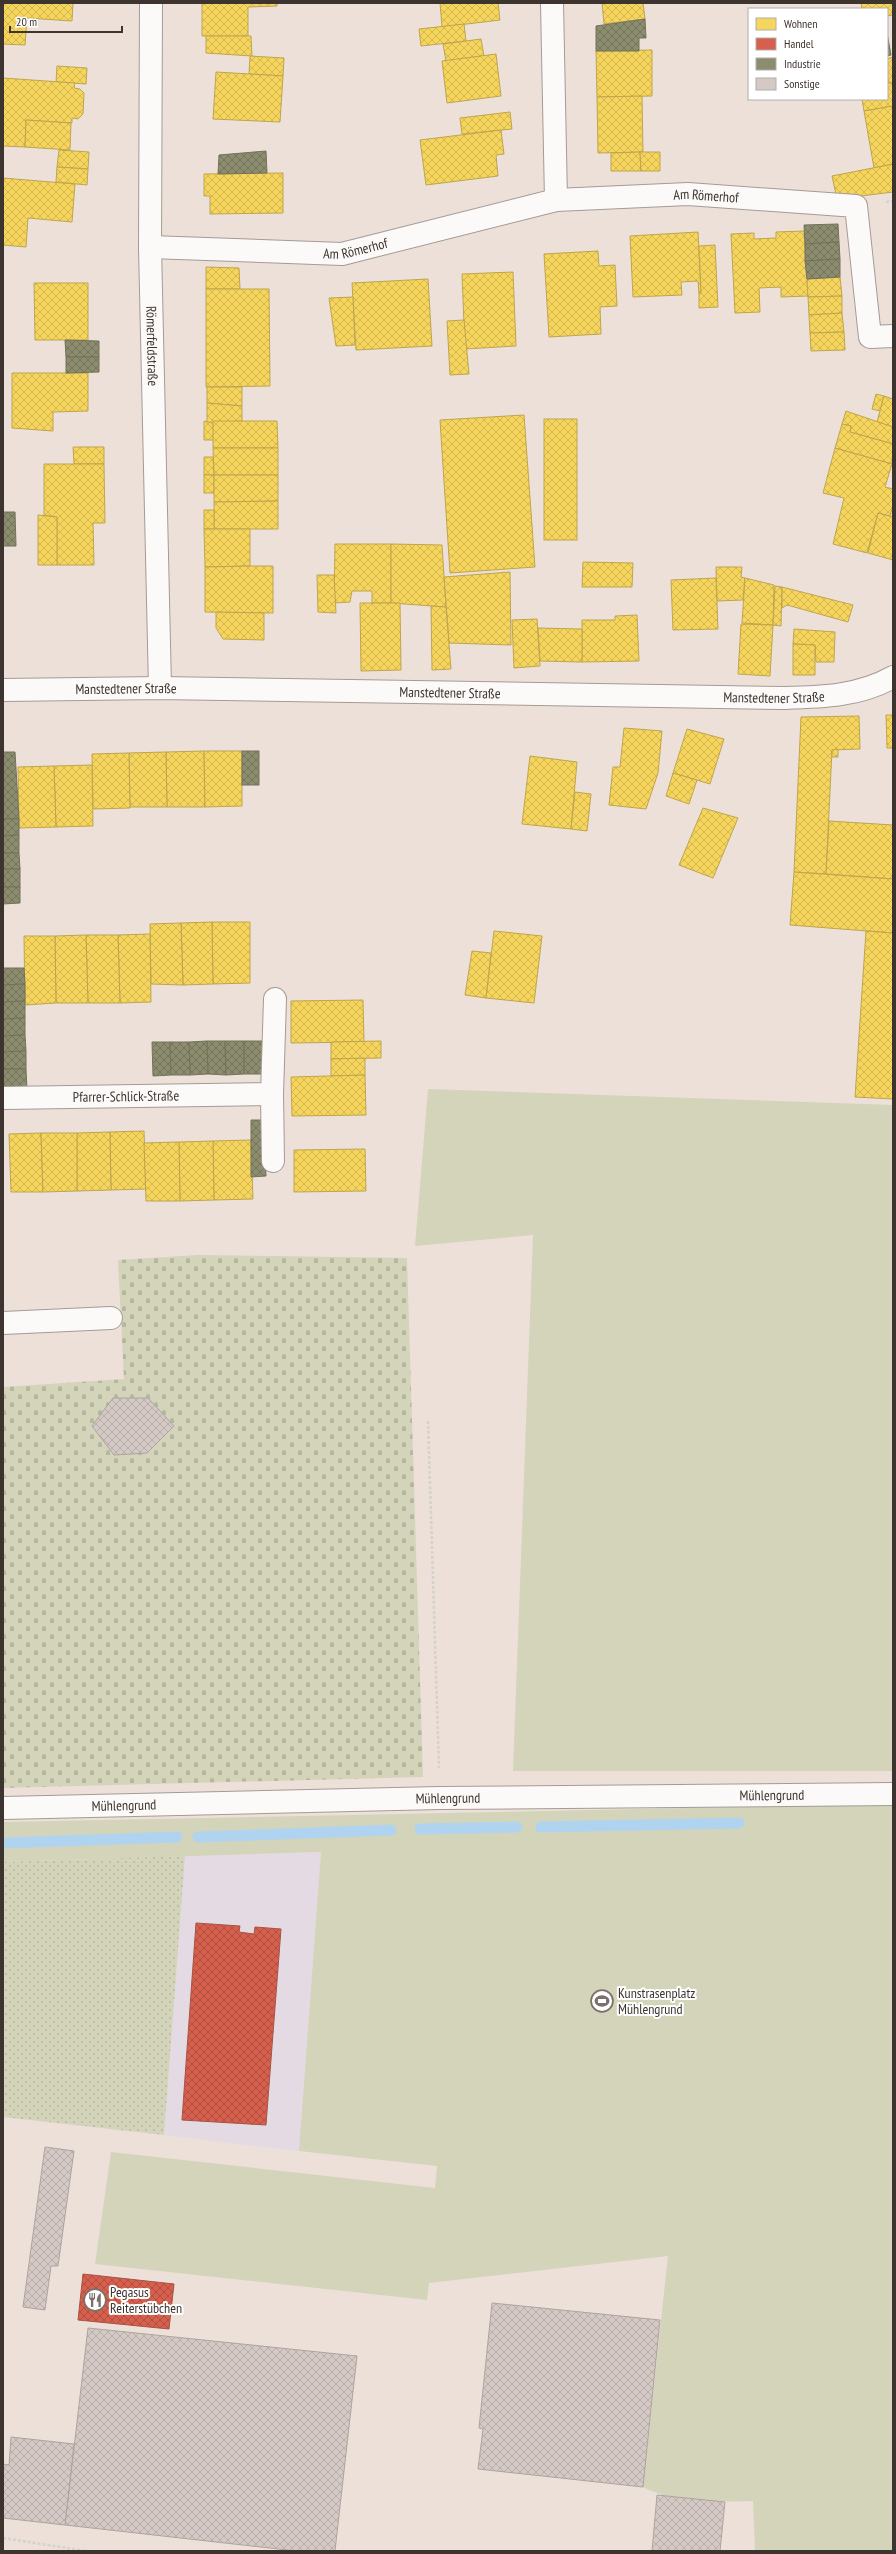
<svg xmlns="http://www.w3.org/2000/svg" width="896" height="2554" font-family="'PT Sans Narrow',sans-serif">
  <defs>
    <pattern id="cemetery-stones" width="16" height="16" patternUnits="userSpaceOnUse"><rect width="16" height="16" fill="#d3d4ba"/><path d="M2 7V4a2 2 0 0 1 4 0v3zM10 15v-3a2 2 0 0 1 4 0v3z" fill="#b6b7a0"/></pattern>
    <pattern id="garden-dots" width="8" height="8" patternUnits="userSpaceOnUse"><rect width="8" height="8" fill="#d3d4ba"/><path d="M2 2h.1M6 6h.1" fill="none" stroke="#b6b7a0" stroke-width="1.8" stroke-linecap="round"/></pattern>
    <pattern id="homes-cross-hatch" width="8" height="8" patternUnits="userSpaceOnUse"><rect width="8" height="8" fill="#f6d55c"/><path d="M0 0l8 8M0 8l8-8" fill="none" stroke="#d4b750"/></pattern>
    <pattern id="shops-cross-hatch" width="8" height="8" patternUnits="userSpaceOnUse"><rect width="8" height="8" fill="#d6604d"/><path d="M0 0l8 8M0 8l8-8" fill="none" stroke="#af5040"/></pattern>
    <pattern id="industry-cross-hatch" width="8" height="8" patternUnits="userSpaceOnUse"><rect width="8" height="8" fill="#8c8c6e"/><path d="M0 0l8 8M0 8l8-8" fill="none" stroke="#74735b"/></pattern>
    <pattern id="building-cross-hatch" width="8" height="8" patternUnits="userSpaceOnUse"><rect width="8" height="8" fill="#d4c9c4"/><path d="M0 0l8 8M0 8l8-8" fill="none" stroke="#b7ada9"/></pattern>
  </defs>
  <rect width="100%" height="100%" fill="#ede0d9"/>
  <polygon fill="#e3dae3" points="321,1852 299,2151 164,2135 185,1856"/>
  <g fill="#d3d4ba">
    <polygon points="428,1089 893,1105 893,1771 513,1771 533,1235 415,1246"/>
    <path d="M893,1804V2551H755L753,2501C721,2502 672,2503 643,2487L668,2256L429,2283L427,2300L95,2264L111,2152L435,2188L437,2166L299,2151L321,1852L3,1862V1822Z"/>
  </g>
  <polygon fill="url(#cemetery-stones)" points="198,1255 407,1258 423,1777 3,1788 3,1387 124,1379 118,1260"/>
  <polygon fill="url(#garden-dots)" points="185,1856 164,2135 3,2117 3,1862"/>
  <g fill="url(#homes-cross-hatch)" stroke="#bea54e">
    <polygon points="3,3 73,3 72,21 27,18 25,45 3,44"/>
    <polygon points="202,3 277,3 277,6 248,7 248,36 202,36"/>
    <polygon points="440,3 498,3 500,20 442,27"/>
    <polygon points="602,3 643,3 645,19 604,24"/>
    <polygon points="861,3 893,3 893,15 887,16 887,9 862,9"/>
    <polygon points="464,24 466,41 421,46 419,29"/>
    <polygon points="206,36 251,36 252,56 206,53"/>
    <polygon points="481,39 484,56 446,61 443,44"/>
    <polygon points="652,50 652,96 597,97 596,51"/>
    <polygon points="496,54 501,96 447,103 442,61"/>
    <polygon points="250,56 284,58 283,76 249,74"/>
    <polygon points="893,57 893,83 888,83 887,59"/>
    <polygon points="57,66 87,68 86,84 56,82"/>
    <polygon points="216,72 283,76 280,122 213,119"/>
    <polygon points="887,76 888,83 893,83 893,106 864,111 862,99 887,99"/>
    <polygon points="3,78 75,83 74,88 80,89 84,93 83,114 78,119 72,118 72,123 26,120 25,147 3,146"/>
    <polygon points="642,96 643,152 598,153 597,97"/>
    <polygon points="893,106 893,164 874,168 864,111"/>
    <polygon points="510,112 512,129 462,134 460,118"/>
    <polygon points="26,120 71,123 70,150 25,147"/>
    <polygon points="501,130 504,154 496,155 498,176 426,185 420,140"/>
    <polygon points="59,150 89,152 88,169 57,167"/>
    <polygon points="640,152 641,171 611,171 611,153"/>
    <polygon points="640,152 660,152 660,171 641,171"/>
    <polygon points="893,164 893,192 837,199 832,176"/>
    <polygon points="57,167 88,169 87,185 56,182"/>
    <polygon points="283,173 283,213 210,214 210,196 204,196 204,174"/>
    <polygon points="3,178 75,184 72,222 28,218 26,247 3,245"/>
    <polygon points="804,231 808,296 781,297 781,287 759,288 760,312 735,313 731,234 754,233 754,239 776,238 776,232"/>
    <polygon points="698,232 701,293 699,294 698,281 681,282 682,295 633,297 630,236"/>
    <polygon points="715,245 718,307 699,308 699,294 701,293 699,246"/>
    <polygon points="598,251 599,266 615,265 617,306 600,307 601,334 549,337 544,254"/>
    <polygon points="206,267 239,268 240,289 206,289"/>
    <polygon points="513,272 516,346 465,349 462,274"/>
    <polygon points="840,277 842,296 808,297 807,279"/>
    <polygon points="428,279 432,346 356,350 352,283"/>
    <polygon points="34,283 88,283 88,340 35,340"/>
    <polygon points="206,289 269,289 270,386 206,387"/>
    <polygon points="842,296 842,313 809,315 808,297"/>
    <polygon points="353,297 355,345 336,346 329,298"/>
    <polygon points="842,313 844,332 810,333 809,315"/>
    <polygon points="464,320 469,374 450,375 447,321"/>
    <polygon points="844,332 845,350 811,351 810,333"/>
    <polygon points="12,373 88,373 88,411 53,412 53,431 12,428"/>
    <polygon points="207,387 242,387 242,406 207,403"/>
    <polygon points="876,394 884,396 880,411 872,409"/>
    <polygon points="884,396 893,399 893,427 877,422"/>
    <polygon points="207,403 242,406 242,421 207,423"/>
    <polygon points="846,411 893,427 893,444 850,432 851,426 842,424"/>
    <polygon points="524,415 535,567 450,573 440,420"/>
    <rect x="544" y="419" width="33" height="121"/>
    <polygon points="204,421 213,423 214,440 204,440"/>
    <polygon points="213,421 277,421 278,448 213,448"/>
    <polygon points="842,424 851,426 850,432 893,444 892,464 835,448"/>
    <polygon points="73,447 104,447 104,464 74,464"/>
    <polygon points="213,448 278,448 278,475 214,475"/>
    <polygon points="835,448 892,464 885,487 893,489 893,505 890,516 878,513 867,553 833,544 844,498 823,493"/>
    <polygon points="204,457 213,457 214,475 204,475"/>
    <polygon points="44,464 104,464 105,523 93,523 94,565 57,565 57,517 44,515"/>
    <rect x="204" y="475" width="10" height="18"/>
    <polygon points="214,475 278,475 278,501 214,502"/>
    <polygon points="278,501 278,529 214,529 214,502"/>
    <rect x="204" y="510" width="10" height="19"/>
    <polygon points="878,513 893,517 893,560 868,553"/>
    <polygon points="38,515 57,517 57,565 38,565"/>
    <polygon points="204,529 250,529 250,566 205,567"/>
    <polygon points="335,544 391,544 391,603 372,603 372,591 352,591 350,602 334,603"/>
    <polygon points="391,544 442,545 446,607 391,603"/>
    <polygon points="583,562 633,563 632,587 582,587"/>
    <polygon points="250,566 273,566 273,613 205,612 205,567"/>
    <polygon points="716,567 742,567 741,577 745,578 743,600 717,601"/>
    <polygon points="510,572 511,645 449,643 444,577"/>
    <polygon points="317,575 334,575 336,613 318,612"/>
    <polygon points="716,578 718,629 673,630 671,580"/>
    <polygon points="745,578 774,585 773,625 742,623"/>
    <polygon points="775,586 782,587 781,626 773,625"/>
    <polygon points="782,587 853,605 848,622 787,605 782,608"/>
    <polygon points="360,603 400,603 401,670 361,671"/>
    <polygon points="431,606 446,607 451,669 432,670"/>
    <polygon points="216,612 264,613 264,640 223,639 216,628"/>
    <polygon points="637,615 639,661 582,662 582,620 615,620 615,616"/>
    <polygon points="537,619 540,666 514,668 512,620"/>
    <polygon points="741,624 773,625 770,676 738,674"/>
    <polygon points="538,628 582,629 582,662 540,661"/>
    <polygon points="794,629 835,632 834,662 816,662 815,645 793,644"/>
    <polygon points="793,644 815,645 815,675 793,675"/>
    <polygon points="886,715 893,715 893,748 887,748"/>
    <polygon points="859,716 860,749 832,750 826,874 794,872 801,717"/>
    <polygon points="624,728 662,731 658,773 646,809 609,805 613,767 620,767"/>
    <polygon points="687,729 724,739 710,784 673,773"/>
    <polygon points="838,749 838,757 832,757 832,750"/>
    <polygon points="204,751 205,807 167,807 166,752"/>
    <polygon points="204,751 242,751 242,806 205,807"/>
    <polygon points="166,752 167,807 130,807 129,753"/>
    <polygon points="129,753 130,808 93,809 92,754"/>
    <polygon points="530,756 577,762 571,829 522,824"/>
    <polygon points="92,765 93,826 56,827 54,766"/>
    <polygon points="54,766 56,827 19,828 18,767"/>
    <polygon points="673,773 697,780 689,804 666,796"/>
    <polygon points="575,792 591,794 587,831 571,829"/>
    <polygon points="703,808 738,818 713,878 679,865"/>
    <polygon points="829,821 893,825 893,879 826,874"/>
    <polygon points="794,872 893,879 893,933 790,925"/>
    <polygon points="212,922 250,922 250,983 213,984"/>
    <polygon points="212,922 213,984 183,985 181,923"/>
    <polygon points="181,923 183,985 151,984 150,924"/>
    <polygon points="494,931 542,936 534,1003 486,998"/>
    <polygon points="866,931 893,933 893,1099 855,1097"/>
    <polygon points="150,934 151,1002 120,1003 118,935"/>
    <polygon points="86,935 118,935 120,1003 88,1003"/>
    <polygon points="86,935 88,1003 56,1003 55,936"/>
    <polygon points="24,936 55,936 56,1003 25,1005"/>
    <polygon points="472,951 491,953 486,998 465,995"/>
    <polygon points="363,1000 364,1042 291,1043 291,1001"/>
    <polygon points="381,1041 381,1058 331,1059 331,1042"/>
    <polygon points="365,1058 365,1075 331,1076 331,1059"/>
    <polygon points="365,1075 366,1115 292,1116 291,1077"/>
    <polygon points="144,1131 146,1189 111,1190 110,1132"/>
    <polygon points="110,1132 111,1190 77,1191 77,1133"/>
    <polygon points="41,1133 43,1192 11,1192 9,1134"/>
    <polygon points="41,1133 77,1133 77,1191 43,1192"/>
    <polygon points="251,1140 253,1199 214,1200 213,1141"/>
    <polygon points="213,1141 214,1200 180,1201 179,1142"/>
    <polygon points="179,1142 180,1201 146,1201 144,1143"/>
    <polygon points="365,1149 366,1191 294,1192 294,1150"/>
  </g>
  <g fill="url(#shops-cross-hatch)" stroke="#a85344">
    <polygon points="196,1923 240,1926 239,1932 254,1934 255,1927 281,1929 266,2125 182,2120"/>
    <polygon points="83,2274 174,2284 169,2329 78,2320"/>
  </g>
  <g fill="url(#industry-cross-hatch)" stroke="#74725b">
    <polygon points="645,19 646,38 639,38 639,51 596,51 596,26"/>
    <polygon points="887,33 891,55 887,56"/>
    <polygon points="266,151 267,173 218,174 219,155"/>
    <polygon points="838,224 839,242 805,244 804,225"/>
    <polygon points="839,242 840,259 805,261 805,244"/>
    <polygon points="840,259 840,277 807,279 805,261"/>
    <polygon points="65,340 99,341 99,357 66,357"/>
    <polygon points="66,357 99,357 99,372 66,373"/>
    <polygon points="3,512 15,512 16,546 3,546"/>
    <rect x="242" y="751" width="17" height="34"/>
    <polygon points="3,752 15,752 19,819 3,819"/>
    <polygon points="3,819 19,819 19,835 3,836"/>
    <polygon points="19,835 19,853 3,853 3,836"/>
    <polygon points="3,853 19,853 20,869 3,869"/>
    <rect x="3" y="869" width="17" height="18"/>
    <polygon points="3,887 20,887 20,903 3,904"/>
    <polygon points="3,968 24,968 25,984 3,985"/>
    <polygon points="25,984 25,1001 3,1002 3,985"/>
    <polygon points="25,1001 25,1018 3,1019 3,1002"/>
    <polygon points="25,1018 25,1035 3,1036 3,1019"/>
    <polygon points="25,1035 26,1051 3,1052 3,1036"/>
    <polygon points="207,1041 225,1041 226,1075 208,1074"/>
    <polygon points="207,1041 208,1074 190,1075 189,1042"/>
    <polygon points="225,1041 244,1041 244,1074 226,1075"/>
    <polygon points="244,1041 263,1041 264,1074 244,1074"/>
    <polygon points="152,1042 170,1042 171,1075 153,1076"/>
    <polygon points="170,1042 189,1042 190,1075 171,1075"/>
    <polygon points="26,1051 26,1069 3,1069 3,1052"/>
    <polygon points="3,1069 26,1069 27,1089 3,1090"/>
    <polygon points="251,1120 264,1120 266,1176 251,1177"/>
  </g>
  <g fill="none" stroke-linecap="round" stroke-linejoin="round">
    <g stroke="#b0d4ef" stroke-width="11">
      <polyline points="541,1827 739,1823"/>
      <polyline points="420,1829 517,1827"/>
      <polyline points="198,1837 391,1830"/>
      <polyline points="3,1843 177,1837"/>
    </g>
  </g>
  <g fill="url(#building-cross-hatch)" stroke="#aea49f">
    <polygon points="113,1398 148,1398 174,1426 147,1453 114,1455 92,1426"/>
    <polygon points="45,2147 74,2151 58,2266 51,2266 45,2310 23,2307"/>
    <polygon points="492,2303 660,2320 643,2487 478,2469 483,2429 479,2428"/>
    <polygon points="88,2328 357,2356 335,2551 296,2551 65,2525"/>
    <polygon points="11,2437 74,2444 65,2525 3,2518 3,2464 9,2465"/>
    <polygon points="657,2495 725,2502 720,2551 652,2551"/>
  </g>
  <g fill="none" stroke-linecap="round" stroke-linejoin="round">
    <g stroke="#a49b95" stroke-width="24">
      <g id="minor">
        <path id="s1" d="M151,3L150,247L160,688"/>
        <polyline points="552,3 556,200"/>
        <path id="s2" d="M150,247L342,254L556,200L688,194L856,206L870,337L893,336"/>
        <path id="s3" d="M3,690L160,688L785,698C823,697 859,696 893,677"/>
        <polyline points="272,1094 273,1161"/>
        <path id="s4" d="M3,1098L272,1094L275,999"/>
        <polyline points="3,1323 111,1318"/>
        <path id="s5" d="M3,1808L440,1798L893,1794"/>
      </g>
    </g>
    <g stroke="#d4d1ce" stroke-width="2.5" stroke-dasharray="3 2" stroke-linecap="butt">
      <polyline points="886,202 893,201"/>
      <polyline points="428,1421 439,1768"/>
      <polyline points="3,2538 86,2551"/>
    </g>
    <use href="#minor" stroke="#fcfaf9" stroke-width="22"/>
  </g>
  <defs>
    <g id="stadium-ring" transform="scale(1.15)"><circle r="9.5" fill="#fff" stroke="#7b706a" stroke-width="1.5"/><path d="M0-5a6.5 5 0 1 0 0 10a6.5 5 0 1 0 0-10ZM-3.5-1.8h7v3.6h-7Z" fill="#7b706a"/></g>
    <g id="restaurant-ring" transform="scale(1.15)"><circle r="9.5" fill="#fff" stroke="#7b706a" stroke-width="1.5"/><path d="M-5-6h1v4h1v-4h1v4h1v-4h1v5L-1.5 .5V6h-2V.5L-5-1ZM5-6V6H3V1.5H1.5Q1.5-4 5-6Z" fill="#7b706a"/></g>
  </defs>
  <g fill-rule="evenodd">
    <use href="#stadium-ring" x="602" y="2001"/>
    <use href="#restaurant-ring" x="95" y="2300"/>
  </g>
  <g text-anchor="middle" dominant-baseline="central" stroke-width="4" stroke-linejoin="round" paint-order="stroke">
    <g font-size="14" fill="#3d342f" stroke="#fff">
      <text stroke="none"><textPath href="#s2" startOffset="563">Am Römerhof</textPath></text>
      <text stroke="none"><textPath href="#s2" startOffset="206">Am Römerhof</textPath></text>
      <text stroke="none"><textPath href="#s1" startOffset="343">Römerfeldstraße</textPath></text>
      <text stroke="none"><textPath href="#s3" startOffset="123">Manstedtener Straße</textPath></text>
      <text stroke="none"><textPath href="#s3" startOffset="447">Manstedtener Straße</textPath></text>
      <text stroke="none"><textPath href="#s3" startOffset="771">Manstedtener Straße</textPath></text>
      <text stroke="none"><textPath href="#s4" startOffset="123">Pfarrer-Schlick-Straße</textPath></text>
      <text stroke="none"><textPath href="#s5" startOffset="769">Mühlengrund</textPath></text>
      <text stroke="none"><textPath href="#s5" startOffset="445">Mühlengrund</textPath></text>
      <text stroke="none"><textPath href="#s5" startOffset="121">Mühlengrund</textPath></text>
    </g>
    <g font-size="14" fill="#3d342f" stroke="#fff" text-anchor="start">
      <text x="618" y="1993">Kunstrasenplatz<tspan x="618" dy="16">Mühlengrund</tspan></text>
      <text x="110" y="2292">Pegasus<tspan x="110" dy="16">Reiterstübchen</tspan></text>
    </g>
  </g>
  <rect width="896" height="2554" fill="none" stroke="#3d342f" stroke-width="8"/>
  <rect x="748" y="8" width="140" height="92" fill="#ffffff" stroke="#b1aeac"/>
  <rect x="756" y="18" width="20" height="12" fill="#f6d55c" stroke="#b1aeac"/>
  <text x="784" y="28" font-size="12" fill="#3d342f">Wohnen</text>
  <rect x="756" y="38" width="20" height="12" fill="#d6604d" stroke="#b1aeac"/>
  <text x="784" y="48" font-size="12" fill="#3d342f">Handel</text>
  <rect x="756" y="58" width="20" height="12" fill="#8c8c6e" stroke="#b1aeac"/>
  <text x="784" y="68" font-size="12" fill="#3d342f">Industrie</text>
  <rect x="756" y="78" width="20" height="12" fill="#d4c9c4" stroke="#b1aeac"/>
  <text x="784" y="88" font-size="12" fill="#3d342f">Sonstige</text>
  <path d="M10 26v6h112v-6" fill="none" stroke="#3d342f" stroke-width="2"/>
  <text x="16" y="26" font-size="12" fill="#3d342f" stroke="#ffffff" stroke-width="3" paint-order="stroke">20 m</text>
</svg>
